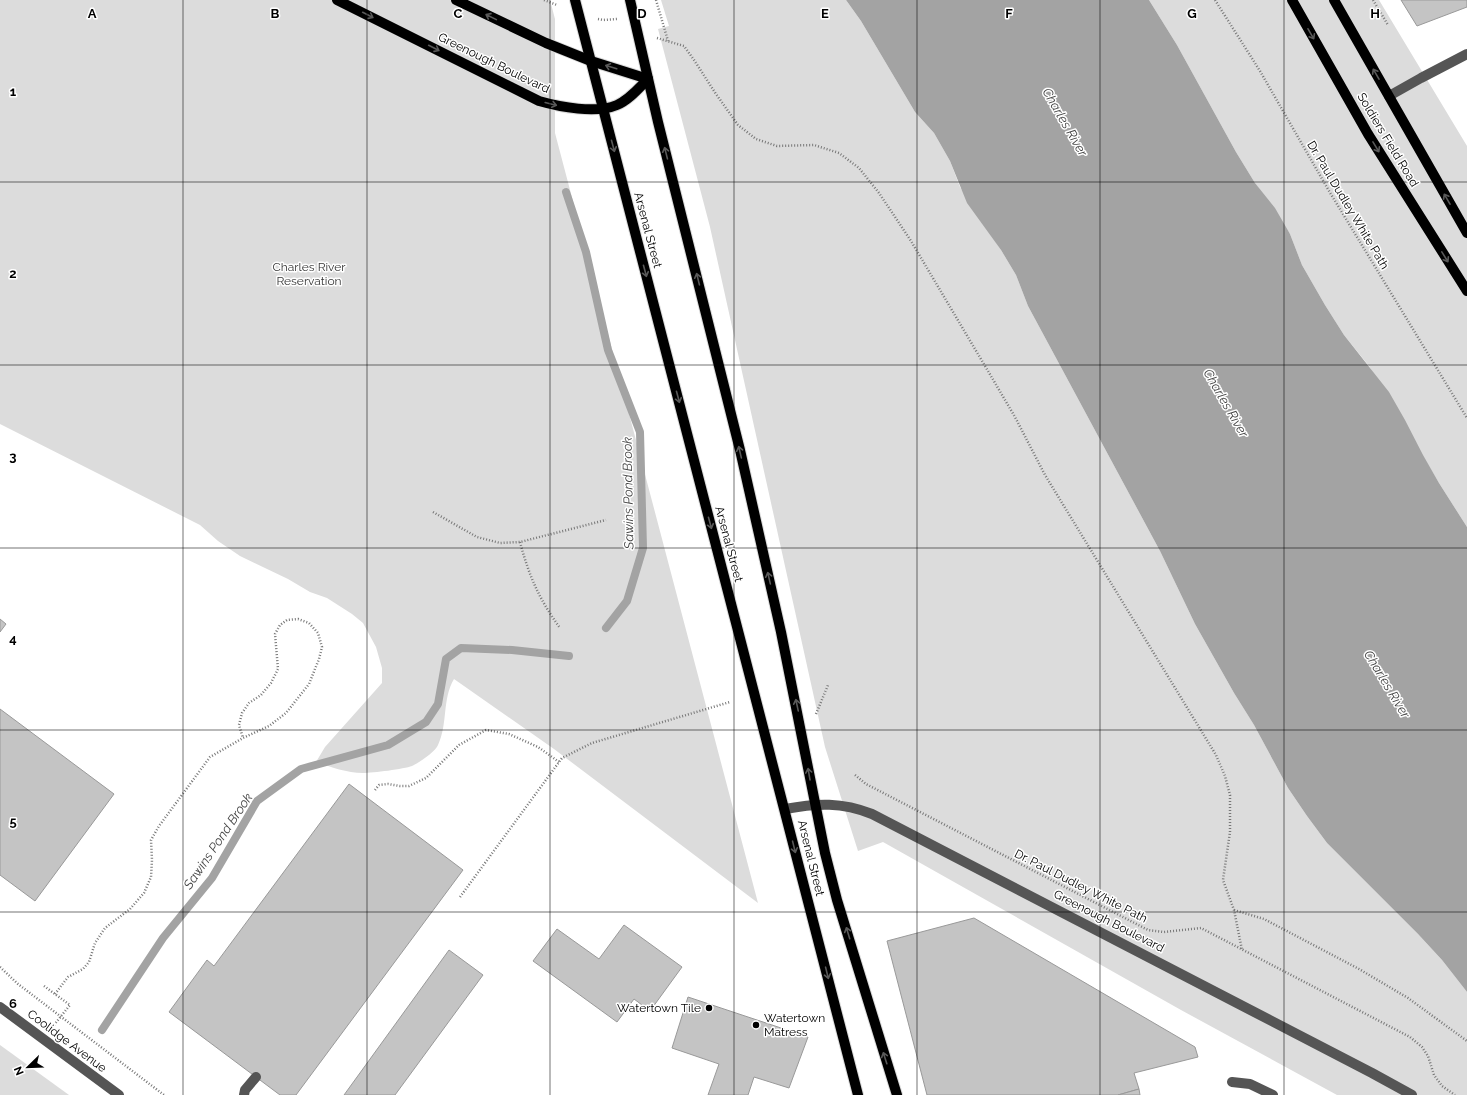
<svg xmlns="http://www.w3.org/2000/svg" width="1467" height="1095" font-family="Raleway,sans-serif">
  <rect width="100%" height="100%" fill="#fff"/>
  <g fill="#dcdcdc">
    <path d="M0,0H550L555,19V133L758,903L554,749L454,679C442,699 448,724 438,745C436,751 419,763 412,766C404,769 373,773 363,773C347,773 331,767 316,762L325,747L382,683V668L376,647L363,623L352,614L327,598L310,592L288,579L240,556L218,541L200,525L0,424Z"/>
    <polygon points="661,0 846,0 861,21 915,112 934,133 950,161 960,187 1001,250 1016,275 1028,306 1160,551 1195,624 1234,693 1254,725 1288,788 1307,816 1327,843 1418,934 1442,960 1467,992 1467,1095 1337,1095 1181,1010 883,842 858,851 825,747 710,227 658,29 669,26"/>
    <polygon points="1149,0 1379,0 1467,146 1467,527 1439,483 1369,366 1344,335 1325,305 1302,265 1290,234 1255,183 1236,152 1177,45"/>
    <polygon points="0,1045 69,1095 0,1095"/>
  </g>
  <polygon fill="#a3a3a3" points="846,0 1149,0 1177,45 1236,152 1255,183 1275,208 1290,234 1302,265 1325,305 1344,335 1389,392 1405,420 1423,455 1439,483 1467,527 1467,992 1442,960 1418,934 1327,843 1307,816 1288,788 1254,725 1234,693 1195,624 1160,551 1028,306 1016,275 1001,250 967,203 950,161 934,133 915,112 861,21"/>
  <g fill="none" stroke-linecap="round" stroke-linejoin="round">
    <g stroke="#a3a3a3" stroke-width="8">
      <polyline points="566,192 586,252 608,350 640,432 643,548 627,601 606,628"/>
      <polyline points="102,1030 163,938 212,878 257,801 301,769 388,745 426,722 438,704 446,659 461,648 512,650 569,656"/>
    </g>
  </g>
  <g fill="#c4c4c4" stroke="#999">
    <polygon points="1401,0 1467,0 1467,7 1417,26"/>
    <polygon points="0,619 6,624 0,632"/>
    <polygon points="0,709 114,794 35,901 0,875"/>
    <polygon points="349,784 463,870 296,1095 280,1095 169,1012 207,960 214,966"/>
    <polygon points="974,918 1195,1047 1198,1057 1134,1073 1139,1089 1118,1095 927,1095 887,941"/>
    <polygon points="624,925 682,967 650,1011 634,999 617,1022 533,961 557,929 599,959"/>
    <polygon points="449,950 483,975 395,1095 344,1095"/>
    <polygon points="688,997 808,1037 789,1088 754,1077 748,1095 708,1095 719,1064 672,1048"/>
    <polygon points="1139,1089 1140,1095 1118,1095"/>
  </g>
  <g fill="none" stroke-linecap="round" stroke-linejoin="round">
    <g stroke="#dbdbdb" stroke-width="12">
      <g id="major">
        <path d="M337,0L539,101C560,107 596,114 617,105C629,100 639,88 648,79"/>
        <polyline points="456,0 546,43 591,61 648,79"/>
        <polyline points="575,0 858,1095"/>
        <polyline points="630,0 658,122 740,450 781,632 825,853 837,900 897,1095"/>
        <polyline points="1292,0 1368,134 1467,291"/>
        <polyline points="1334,0 1467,233"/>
      </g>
    </g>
    <g stroke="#777" stroke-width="2.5" stroke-dasharray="1 2" stroke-linecap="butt">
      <polyline points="544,0 557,5"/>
      <polyline points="656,0 668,41"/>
      <polyline points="1215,0 1260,71 1329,191 1467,418"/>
      <polyline points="1373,0 1388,25"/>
      <polyline points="598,19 603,20 617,19"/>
      <polyline points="657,38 684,46 694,60 716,94 738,125 756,139 777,146 814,145 839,153 859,168 879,193 911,241 988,371 1015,417 1045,475 1216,755 1225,776 1230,795 1230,832 1223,880 1234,910 1242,950"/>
      <polyline points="433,512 477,537 500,543 520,542 606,520"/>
      <path d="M520,542C529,576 539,599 560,628"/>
      <polyline points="816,714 828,685"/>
      <polyline points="855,775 866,784 1148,930 1164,932 1201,928 1410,1037 1422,1047 1428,1056 1434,1075 1442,1086 1455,1095"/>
      <polyline points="375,790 379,785 388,784 400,786 409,786 426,778 459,745 486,730 509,734 538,747 559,762"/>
      <polyline points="460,897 562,758 592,743 730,702"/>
      <polyline points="1234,910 1264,919 1359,969 1408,998 1467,1041"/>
      <polyline points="0,967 18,984 164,1095"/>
      <polyline points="44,986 70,1005 54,1025"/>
      <polyline points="55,994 68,977 83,969 89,962 95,943 105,928 130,909 144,893 151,877 152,860 151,840 159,826 210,757 243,738 269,726 286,713 309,684 319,659 322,647 318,633 309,623 298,619 287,620 280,625 275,634 278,669 271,683 261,695 249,703 242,713 239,725 243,738"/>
    </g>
    <g stroke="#555" stroke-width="10">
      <polyline points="1389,96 1421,78 1467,54"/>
      <path d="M785,809C817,803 842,802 872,814L1372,1073L1412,1095"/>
      <polyline points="0,1007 119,1095"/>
      <polyline points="1232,1082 1250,1084 1273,1095"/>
      <polyline points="244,1095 245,1090 256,1077"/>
    </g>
    <use href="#major" stroke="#000" stroke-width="10"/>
  </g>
  <defs><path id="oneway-shaft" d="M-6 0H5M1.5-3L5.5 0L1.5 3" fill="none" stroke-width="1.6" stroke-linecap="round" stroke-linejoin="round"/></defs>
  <g stroke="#595959">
    <use href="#oneway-shaft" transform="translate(368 15) rotate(27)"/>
    <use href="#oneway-shaft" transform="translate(491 17) rotate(-154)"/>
    <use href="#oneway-shaft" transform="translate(1311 34) rotate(60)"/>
    <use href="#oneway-shaft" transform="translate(434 48) rotate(27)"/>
    <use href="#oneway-shaft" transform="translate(611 67) rotate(-163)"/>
    <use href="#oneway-shaft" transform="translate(1376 74) rotate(-120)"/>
    <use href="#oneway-shaft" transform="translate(551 104) rotate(14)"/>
    <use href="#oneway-shaft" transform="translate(613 146) rotate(75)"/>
    <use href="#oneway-shaft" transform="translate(1376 147) rotate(59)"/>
    <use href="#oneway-shaft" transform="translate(666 153) rotate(-104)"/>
    <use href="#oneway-shaft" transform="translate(1447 199) rotate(-120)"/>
    <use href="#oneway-shaft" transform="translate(1445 257) rotate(58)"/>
    <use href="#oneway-shaft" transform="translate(645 271) rotate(75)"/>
    <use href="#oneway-shaft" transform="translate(698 279) rotate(-104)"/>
    <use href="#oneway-shaft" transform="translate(678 397) rotate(75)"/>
    <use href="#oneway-shaft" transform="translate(740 452) rotate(-103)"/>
    <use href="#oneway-shaft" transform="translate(710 523) rotate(75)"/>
    <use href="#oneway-shaft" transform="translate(769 578) rotate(-103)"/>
    <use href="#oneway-shaft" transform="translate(797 705) rotate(-102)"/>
    <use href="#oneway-shaft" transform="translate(809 774) rotate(-100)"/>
    <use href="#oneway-shaft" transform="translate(794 847) rotate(76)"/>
    <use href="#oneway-shaft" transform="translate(848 933) rotate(-107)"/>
    <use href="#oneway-shaft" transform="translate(827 973) rotate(76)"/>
    <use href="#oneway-shaft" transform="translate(885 1058) rotate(-108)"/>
  </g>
  <path fill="none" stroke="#000" stroke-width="1" stroke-opacity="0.55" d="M183,0V1095M367,0V1095M550,0V1095M734,0V1095M917,0V1095M1100,0V1095M1284,0V1095M0,182H1467M0,365H1467M0,548H1467M0,730H1467M0,912H1467"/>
  <g fill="#000" stroke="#fff" stroke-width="1.5">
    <circle cx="709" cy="1008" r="4"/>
    <circle cx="756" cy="1025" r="4"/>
  </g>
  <g text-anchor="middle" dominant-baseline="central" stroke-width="3" stroke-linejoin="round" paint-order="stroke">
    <g font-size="12" fill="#000" stroke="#fff">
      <text transform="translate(494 63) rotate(26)">Greenough Boulevard</text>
      <text transform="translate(1388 140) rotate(59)">Soldiers Field Road</text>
      <text transform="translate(1348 205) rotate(59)">Dr. Paul Dudley White Path</text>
      <text transform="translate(648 230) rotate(75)">Arsenal Street</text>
      <text transform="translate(729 544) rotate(75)">Arsenal Street</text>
      <text transform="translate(811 858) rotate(76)">Arsenal Street</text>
      <text transform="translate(1081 886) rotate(27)">Dr. Paul Dudley White Path</text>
      <text transform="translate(1109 921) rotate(27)">Greenough Boulevard</text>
      <text transform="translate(67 1041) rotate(37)">Coolidge Avenue</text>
    </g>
    <g font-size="12" fill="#333" stroke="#fff">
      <text x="309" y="267">Charles River<tspan x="309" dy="14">Reservation</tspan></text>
    </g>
    <g font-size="12" fill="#000" stroke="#fff" text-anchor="end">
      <text x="701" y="1008">Watertown Tile</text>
      <text x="764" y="1018" text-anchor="start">Watertown<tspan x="764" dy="14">Matress</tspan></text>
    </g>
    <g font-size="13" font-style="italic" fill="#444" stroke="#fff">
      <text transform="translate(1065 122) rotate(60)">Charles River</text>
      <text transform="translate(1226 403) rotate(60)">Charles River</text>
      <text transform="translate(628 493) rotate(-91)">Sawins Pond Brook</text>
      <text transform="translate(1387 684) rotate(59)">Charles River</text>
      <text transform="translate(218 841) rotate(-56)">Sawins Pond Brook</text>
    </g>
  </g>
  <g font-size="13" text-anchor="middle" font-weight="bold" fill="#000" stroke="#fff" stroke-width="3" stroke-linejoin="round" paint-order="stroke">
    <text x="92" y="18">A</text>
    <text x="275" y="18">B</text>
    <text x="458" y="18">C</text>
    <text x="642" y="18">D</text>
    <text x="825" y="18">E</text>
    <text x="1009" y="18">F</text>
    <text x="1192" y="18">G</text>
    <text x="1375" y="18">H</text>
    <text x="13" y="96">1</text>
    <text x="13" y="278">2</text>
    <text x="13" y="461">3</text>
    <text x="13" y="643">4</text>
    <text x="13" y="826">5</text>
    <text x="13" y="1008">6</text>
  </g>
  <g transform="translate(28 1067) rotate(247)" stroke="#ffffff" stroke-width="3" paint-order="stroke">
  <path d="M0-3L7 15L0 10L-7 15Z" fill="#000000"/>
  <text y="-6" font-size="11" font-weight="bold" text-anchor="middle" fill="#000000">N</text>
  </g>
</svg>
